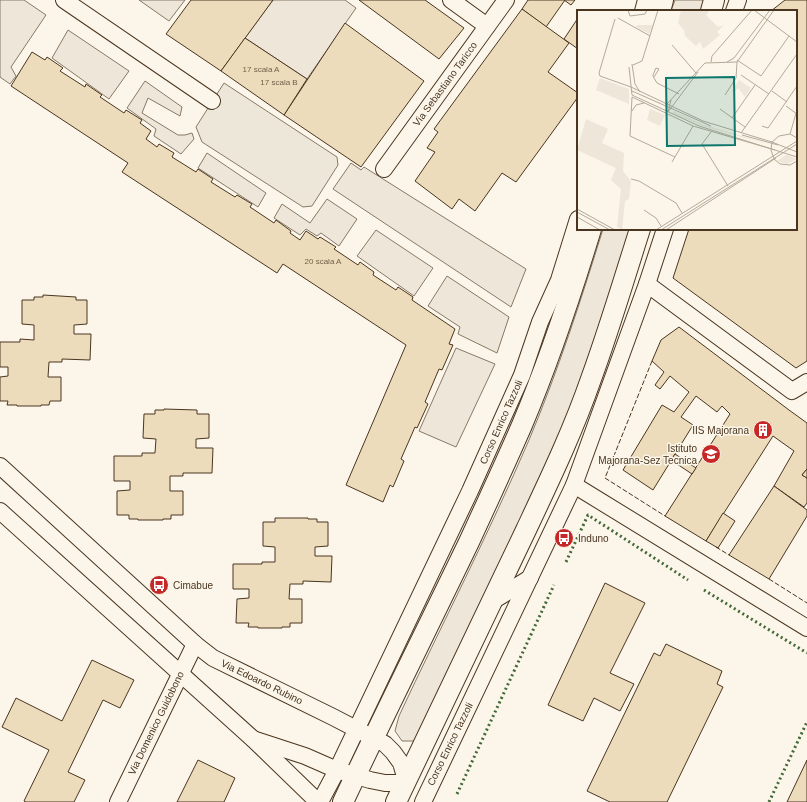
<svg xmlns="http://www.w3.org/2000/svg" width="807" height="802" font-family="Arial,sans-serif">
  <rect width="100%" height="100%" fill="#fbf6e9"/>
  <g fill="#ede6d9" stroke="#887966">
    <polygon points="0,0 24,0 46,15 11,67 16,76 10,84 0,77"/>
    <polygon points="139,0 185,0 169,21"/>
    <polygon points="273,0 345,0 356,8 307,79 245,38"/>
    <polygon points="675,0 705,0 701,11 671,11"/>
    <polygon points="68,30 129,71 109,99 52,58"/>
    <polygon points="145,81 182,107 180,116 148,98 142,113 178,135 185,135 192,133 194,139 181,154 154,136 156,129 127,108"/>
    <polygon points="207,153 266,193 258,207 198,168"/>
    <polygon points="351,163 361,170 364,167 526,269 511,307 333,189"/>
    <polygon points="327,199 357,219 339,246 321,233 317,236 306,229 300,235 274,218 282,204 310,223"/>
    <path d="M603,229H633L556,449L415,741H402L395,731L399,716C442,624 489,533 529,440C558,371 581,300 603,229Z"/>
    <polygon points="376,230 433,268 414,296 357,256"/>
    <polygon points="447,276 509,317 497,353 458,334 460,327 428,306"/>
    <polygon points="456,348 495,364 456,447 419,431"/>
  </g>
  <polygon fill="#ede7d9" stroke="#887966" points="224,83 337,157 338,165 312,206 303,207 202,142 196,127"/>
  <g fill="#ecdcbc" stroke="#4a3520">
    <polygon points="191,0 273,0 221,71 166,34"/>
    <polygon points="359,0 425,0 464,28 439,59"/>
    <polygon points="528,0 565,0 546,27 522,9"/>
    <polygon points="564,0 575,0 571,5"/>
    <polygon points="785,0 807,0 807,361 796,368 673,278 689,229 796,229 796,11 771,11"/>
    <polygon points="522,9 569,43 548,72 578,93 578,97 516,182 502,173 475,211 459,199 452,209 415,181 435,152 427,148 438,132 434,129"/>
    <polygon points="578,18 578,49 564,39"/>
    <polygon points="345,23 424,81 361,167 284,115"/>
    <polygon points="245,38 307,79 284,115 221,71"/>
    <polygon points="32,52 45,60 47,57 63,68 60,71 85,87 86,84 102,95 100,97 124,113 126,110 142,120 140,123 151,131 146,139 157,147 159,144 174,153 172,157 196,172 198,169 213,179 211,182 235,197 237,195 252,204 250,207 274,223 276,220 291,231 290,233 300,240 306,231 318,239 320,237 336,247 334,249 358,265 360,262 374,272 373,275 396,290 398,287 413,297 412,300 455,329 449,344 453,345 442,370 439,369 425,402 428,404 417,428 415,427 401,459 404,461 393,487 390,485 383,502 346,485 406,345 283,264 277,273 122,172 128,163 11,86"/>
    <polygon points="43,295 76,297 76,300 87,300 87,324 74,325 74,334 91,334 90,360 62,359 62,362 49,362 48,377 61,377 61,401 50,401 49,405 41,405 41,406 17,406 17,405 7,405 8,401 0,401 0,377 8,376 8,367 0,367 0,342 20,342 20,339 34,340 34,325 22,324 22,300 34,300 34,297 43,297"/>
    <polygon points="679,327 789,410 807,423 807,469 802,475 807,478 807,503 804,507 774,486 794,451 773,436 706,541 665,516 730,414 722,406 717,412 696,396 681,417 693,425 653,490 623,470 662,405 674,412 689,392 670,376 660,389 655,385 664,372 652,361 661,340"/>
    <polygon points="164,409 197,410 197,414 209,414 209,438 196,439 196,448 213,448 212,473 183,473 183,476 170,476 170,491 183,491 183,515 171,515 171,519 163,519 163,520 138,520 138,519 129,519 129,515 117,515 117,491 130,490 130,481 114,481 114,456 142,456 142,453 155,453 156,439 143,438 144,414 155,414 155,410 164,410"/>
    <polygon points="675,454 696,468 692,474 671,460"/>
    <polygon points="807,469 807,478 802,475"/>
    <polygon points="774,486 807,510 807,516 769,579 729,555"/>
    <polygon points="723,513 735,521 718,548 706,541"/>
    <polygon points="275,518 308,518 308,519 317,519 317,522 328,522 328,546 315,547 315,556 332,556 331,582 303,581 303,584 290,584 289,599 302,599 302,623 290,623 290,627 282,627 282,628 258,628 258,627 248,627 249,623 236,623 237,599 249,598 249,589 233,589 233,564 262,564 262,562 275,562 275,547 263,546 263,522 275,522"/>
    <polygon points="605,583 645,603 610,673 634,684 620,711 594,698 583,721 548,705"/>
    <polygon points="666,644 722,671 717,684 723,687 667,802 610,802 587,791 654,653 660,656"/>
    <polygon points="92,660 134,680 120,708 103,700 68,772 85,780 74,802 26,802 24,801 49,750 2,727 16,698 62,721"/>
    <polygon points="198,760 235,778 224,802 177,802"/>
    <polygon points="807,760 807,802 787,802"/>
  </g>
  <g fill="none" stroke-linecap="round" stroke-linejoin="round">
    <g stroke="#4a3520" stroke-width="18">
      <g id="minor">
        <polyline points="64,0 212,101"/>
        <polyline points="451,0 487,26"/>
        <polyline points="643,11 646,0"/>
        <polyline points="734,11 738,0"/>
        <polyline points="384,169 506,0"/>
        <polyline points="647,284 792,391 807,382"/>
        <polyline points="0,466 195,644 213,658 333,717 385,744 393,752 401,763 406,780 395,783 385,783 370,780 337,770 305,756 253,739"/>
        <polyline points="574,485 807,628"/>
        <polyline points="0,511 253,739 318,802"/>
        <polyline points="491,602 530,578"/>
        <polyline points="118,802 195,644"/>
        <polyline points="320,802 337,770 470,491 522,375 540,322 559,280 578,219"/>
        <polyline points="423,802 574,485 647,284 665,229"/>
      </g>
    </g>
    <g stroke="#4a3520" stroke-width="22">
      <g id="tertiary">
        <polyline points="660,11 663,0"/>
        <polyline points="711,11 714,0"/>
        <path d="M343,802C384,715 427,629 469,542C487,503 505,464 522,425C549,361 571,295 591,229"/>
        <path d="M396,802L526,530C549,481 573,431 591,379C609,330 624,279 640,229"/>
      </g>
    </g>
    <use href="#minor" stroke="#fbf6e9" stroke-width="16"/>
    <use href="#tertiary" stroke="#fbf6e9" stroke-width="20"/>
    <g stroke="#436837" stroke-width="3" stroke-dasharray="2 3" stroke-linecap="butt">
      <polyline points="566,562 588,515 688,580"/>
      <polyline points="704,590 807,653"/>
      <polyline points="457,794 554,585"/>
      <polyline points="769,802 807,722"/>
    </g>
    <g stroke="#4a3520" stroke-width="1" stroke-dasharray="5 2" stroke-linecap="butt">
      <polyline points="652,361 605,478 665,516"/>
      <polyline points="716,547 729,555"/>
      <polyline points="769,579 807,603"/>
    </g>
  </g>
  <defs>
    <g id="building-disc" transform="scale(1)"><circle r="9.5" fill="#c62828" stroke="#fbf6e9"/><path d="M-4-6H4V6H1V3H-1V6H-4ZM-2.5-4.3h1.7v1.8h-1.7ZM.8-4.3h1.7v1.8H.8ZM-2.5-1h1.7V.8h-1.7ZM.8-1h1.7V.8H.8Z" fill="#fff"/></g>
    <g id="school-disc" transform="scale(1)"><circle r="9.5" fill="#c62828" stroke="#fbf6e9"/><path d="M0-5L7-2L0 1L-7-2ZM-4 1L0 2.5L4 1V4Q0 6-4 4Z" fill="#fff"/></g>
    <g id="bus-disc" transform="scale(1)"><circle r="9.5" fill="#c62828" stroke="#fbf6e9"/><path d="M-5-6H5V4H4V6H2V4H-2V6H-4V4H-5ZM-3.5-4V0h7V-4ZM-3.5 1.2v1.5H-2V1.2ZM2 1.2v1.5H3.5V1.2Z" fill="#fff"/></g>
  </defs>
  <g fill-rule="evenodd">
    <use href="#building-disc" x="763" y="430"/>
    <use href="#school-disc" x="711" y="454"/>
    <use href="#bus-disc" x="564" y="538"/>
    <use href="#bus-disc" x="159" y="585"/>
  </g>
  <g text-anchor="middle" dominant-baseline="central" stroke-width="3" stroke-linejoin="round" paint-order="stroke">
    <g font-size="8" fill="#725f47">
      <text x="261" y="69">17 scala A</text>
      <text x="279" y="82">17 scala B</text>
      <text x="323" y="261">20 scala A</text>
    </g>
    <g font-size="10" fill="#4a3520" stroke="#fbf6e9">
      <text transform="translate(445 84) rotate(-54)">Via Sebastiano Taricco</text>
      <text transform="translate(501 422) rotate(-66)">Corso Enrico Tazzoli</text>
      <text transform="translate(262 682) rotate(26)">Via Edoardo Rubino</text>
      <text transform="translate(156 723) rotate(-64)">Via Domenico Guidobono</text>
      <text transform="translate(450 744) rotate(-64)">Corso Enrico Tazzoli</text>
    </g>
    <g font-size="10" fill="#4a3520" stroke="#fbf6e9" text-anchor="end">
      <text x="749" y="430">IIS Majorana</text>
      <text x="697" y="448">Istituto<tspan x="697" dy="12">Majorana-Sez Tecnica</tspan></text>
      <text x="578" y="538" text-anchor="start">Induno</text>
      <text x="173" y="585" text-anchor="start">Cimabue</text>
    </g>
  </g>
  <g transform="translate(577 10)">
    <rect width="220" height="220" fill="#fbf6e9"/>
    <path d="M104,0H133L129,5L141,17L147,15L140,22L143,25L126,39L123,32L119,36L108,26L107,20L101,13ZM60,15H76L72,24L59,17ZM23,68L52,79V94L19,80ZM162,70L174,78L168,87L161,78L157,82L155,81ZM73,99L88,105L83,116L70,110ZM97,101L126,114L193,135L125,116L95,103ZM9,109L31,119L25,133L47,143L46,161L54,171L52,189L48,191L45,220L40,217L44,179L34,170L39,158L0,140ZM209,145H211L220,149L210,154L200,151Z" fill="#ede6d9"/>
    <path fill="none" stroke="#b4a999" stroke-width="1" d="M51,0L53,6L68,4L70,0M177,0L220,32M41,8L73,26M38,9L22,63L23,66L54,77L126,111L195,132L220,142M95,35L119,63M160,50L184,66L212,26M134,52L135,46L175,0M150,52L157,48L193,0M55,54L58,74L63,82M56,55L65,51L81,0M52,57L55,85L122,116L220,147M164,65L192,84M77,67L82,59L79,58L76,65V66L77,68L80,73L102,84M55,81L134,116M195,81L210,92M148,85L159,68L160,52M55,87L116,116L198,140M55,87L53,126L98,147M89,95L128,53L160,52L197,0M209,96L220,104M143,99L168,117M55,101L59,95L67,93M91,102L121,62M91,102L94,90M155,108L178,75M185,116L191,118L220,76M134,122L125,134L151,176M164,123L220,44M213,124L220,100M165,125L201,135M220,128L213,124L202,126L195,132L194,140L197,149L203,154L213,155L220,151M95,152L116,116M54,169L62,171L99,193L105,203M0,199L38,220M67,200L79,208L84,216M0,202L33,220M0,207L23,220M79,220L220,131M84,220L220,134M89,220L199,148"/>
    <path fill="#0f766e" fill-opacity="0.15" stroke="#0f766e" stroke-width="2" d="M157,67L158,135L90,136L89,68Z"/>
    <rect width="220" height="220" fill="none" stroke="#4a3520" stroke-width="2"/>
  </g>
</svg>
